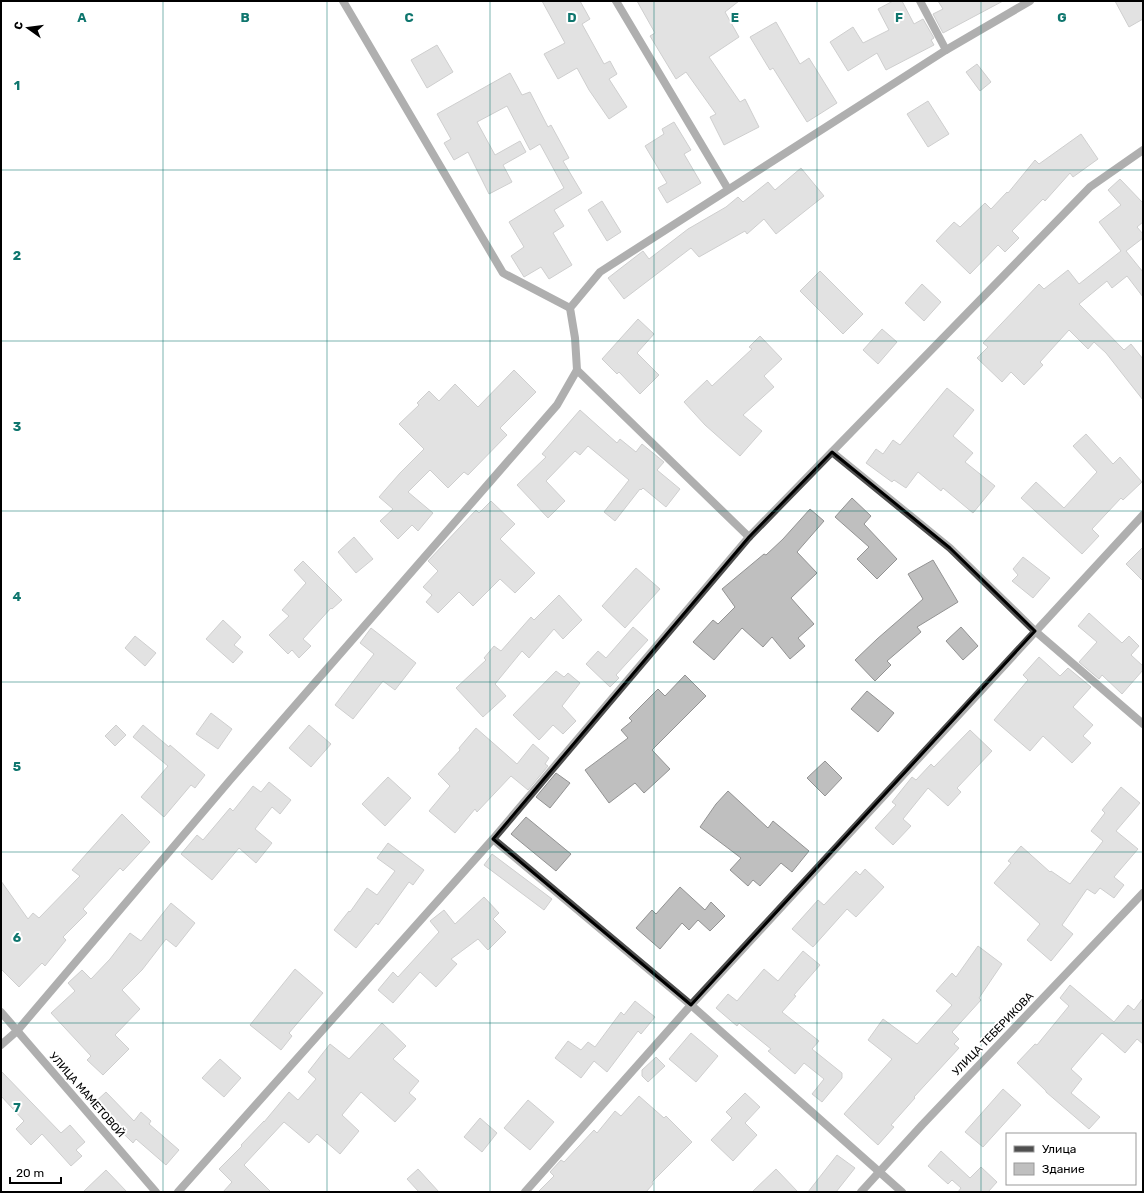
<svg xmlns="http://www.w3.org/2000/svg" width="1144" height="1193" font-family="Rubik,sans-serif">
  <rect width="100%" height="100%" fill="#fff"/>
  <g fill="#bfbfbf" stroke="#939393">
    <polygon points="542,1 580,1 590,19 582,24 604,64 610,61 617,74 609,79 627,107 609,119 589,90 577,68 558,79 544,54 565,43"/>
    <polygon points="637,1 739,1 725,12 739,37 709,57 740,102 745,99 759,127 724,145 710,117 716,114 686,72 676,79 650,36 655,33"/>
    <polygon points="893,1 902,1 914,24 923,19 934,38 931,40 934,45 886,70 877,53 848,71 830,42 853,27 863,43 889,30 878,9"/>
    <polygon points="938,1 1003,1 943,33 933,14 943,9"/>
    <polygon points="1115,1 1143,1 1143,19 1129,27"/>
    <polygon points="776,22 800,64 809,58 837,103 807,122 773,68 770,70 750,37"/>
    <polygon points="437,45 453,72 427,88 411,60"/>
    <polygon points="977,64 991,82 980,91 966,72"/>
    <polygon points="510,73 522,95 530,92 548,127 551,125 569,158 563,161 582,193 554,210 564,226 553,233 572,265 549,279 541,267 524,277 511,256 524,247 509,222 564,188 540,144 530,150 507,106 477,122 495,155 520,141 526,152 503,165 512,182 489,194 468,152 454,160 444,143 451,139 437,114"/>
    <polygon points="928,101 949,134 928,147 907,114"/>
    <polygon points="674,122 691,150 684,154 701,183 667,203 658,188 667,183 645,146 664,134 662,129"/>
    <polygon points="1081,134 1098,159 1073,177 1070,173 1045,201 1043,199 1012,231 1019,238 1005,252 998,245 970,274 936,241 954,222 960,227 985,203 991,209 1007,192 1008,193 1035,160 1039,164"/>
    <polygon points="801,168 824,196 776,234 764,219 747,234 745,231 699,257 691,248 624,299 608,278 643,251 649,259 688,229 726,207 738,197 743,202 768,182 775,190"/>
    <polygon points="1120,179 1143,203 1143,222 1137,227 1143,234 1143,238 1126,251 1143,272 1143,297 1127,276 1112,288 1107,281 1079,304 1124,350 1131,344 1143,359 1143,400 1106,353 1094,342 1088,349 1069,330 1040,362 1043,365 1024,385 1011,372 1002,382 977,358 988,347 983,343 1039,284 1044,289 1068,270 1079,284 1121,251 1099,222 1121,205 1108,190"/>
    <polygon points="602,201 621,232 607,241 588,210"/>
    <polygon points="820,271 863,314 843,334 800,291"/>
    <polygon points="922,284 941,302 924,321 905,303"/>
    <polygon points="638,319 654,334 637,353 659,375 640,394 619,372 617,374 602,359"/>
    <polygon points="882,329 897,342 878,364 863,350"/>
    <polygon points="760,336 782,359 764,376 774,387 743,415 762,431 740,456 705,425 684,402 707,380 712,386 752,349 749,347"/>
    <polygon points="514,370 536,392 500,428 507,435 468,475 464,472 448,488 430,470 408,492 433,513 418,531 412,525 398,539 380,521 393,509 379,497 400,473 424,449 399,424 419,405 417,403 429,391 439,401 455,384 478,407"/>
    <polygon points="947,388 974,410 953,436 973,453 965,462 995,486 973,513 943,488 941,491 918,472 906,488 894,480 892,482 866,463 876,449 883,454 893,440 900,445"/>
    <polygon points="580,410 617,443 620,439 636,452 642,444 664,462 657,470 680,489 666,507 643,488 641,490 640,489 615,521 604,512 629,480 588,446 580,455 575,451 546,481 565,501 548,518 517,485 546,457 542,454"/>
    <polygon points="1086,434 1113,464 1120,457 1142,482 1123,500 1121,498 1092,529 1099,536 1082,554 1021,498 1036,482 1064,508 1097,472 1073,446"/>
    <polygon points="852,498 871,516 864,524 897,559 877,579 857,559 869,547 835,517"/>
    <polygon points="491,501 515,524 500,539 535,573 515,593 500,579 473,606 459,592 438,613 426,602 432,595 423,587 438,571 428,561 476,510 479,513"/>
    <polygon points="810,509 824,521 797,552 817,573 791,598 814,624 798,638 805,646 790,659 772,637 763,647 742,628 714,660 693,642 713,620 718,624 735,607 722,589 764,554 766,555 783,539"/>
    <polygon points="354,537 373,559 356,573 338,552"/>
    <polygon points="1143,547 1143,581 1126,564"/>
    <polygon points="1023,557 1050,578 1033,598 1012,581 1018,575 1013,569"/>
    <polygon points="933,560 958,602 917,627 921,632 887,661 891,665 875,681 855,660 877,639 923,599 908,574"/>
    <polygon points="303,561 342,600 332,609 331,608 303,639 311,646 299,658 292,650 288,654 269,635 289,616 282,610 306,583 294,570"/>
    <polygon points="636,568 660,589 625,628 602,606"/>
    <polygon points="559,595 582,620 563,639 554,629 529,658 522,651 495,684 506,696 483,717 456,688 486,660 484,658 494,646 501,651 531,617 534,620"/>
    <polygon points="1089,613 1122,643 1129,636 1139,646 1131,655 1143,666 1143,670 1122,694 1102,675 1099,679 1079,662 1097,642 1078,626"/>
    <polygon points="223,620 241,637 234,645 243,652 233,663 206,639"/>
    <polygon points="633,627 648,640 616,675 619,678 610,687 586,664 598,651 606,658"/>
    <polygon points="961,627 978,646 963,660 946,641"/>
    <polygon points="371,628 416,663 395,690 383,681 353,719 335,705 374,654 360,643"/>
    <polygon points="135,636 156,653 145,666 125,648"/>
    <polygon points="1039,657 1060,676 1068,668 1091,687 1073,707 1093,725 1083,736 1091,743 1072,763 1043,736 1030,751 994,720 1028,680 1023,675"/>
    <polygon points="556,671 564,677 568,673 580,683 562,706 576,721 563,734 553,725 539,740 513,715"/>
    <polygon points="685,675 706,696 652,750 670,769 644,793 635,783 609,803 585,770 628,738 621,730 632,721 629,718 658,689 665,696"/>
    <polygon points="867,691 894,713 878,732 851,709"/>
    <polygon points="211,713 232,729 218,749 196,734"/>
    <polygon points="116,725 126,735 115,746 105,736"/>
    <polygon points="143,725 169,747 170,745 205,775 195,788 191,785 164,817 141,797 168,766 133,737"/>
    <polygon points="309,725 331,744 311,767 289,748"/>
    <polygon points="476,728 517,764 533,744 549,758 545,764 548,766 528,790 511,776 477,812 475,809 455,833 429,811 450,786 438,774 460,750 459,748"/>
    <polygon points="970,730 992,751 957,788 961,792 948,806 928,788 903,819 911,826 893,845 875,828 896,805 892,802 912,777 916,780 931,764 934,767"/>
    <polygon points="825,761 842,778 825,796 807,778"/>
    <polygon points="556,773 570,783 550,808 536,797"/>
    <polygon points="388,777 411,798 385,826 362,804"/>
    <polygon points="269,782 291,800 280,814 272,807 255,829 272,843 256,863 239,848 212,880 181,854 197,835 203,840 230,808 233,811 253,786 261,792"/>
    <polygon points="1121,787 1140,803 1116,831 1138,849 1114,877 1124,885 1114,898 1100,888 1095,894 1087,889 1062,925 1073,934 1051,961 1027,940 1040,924 994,883 1011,863 1008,861 1021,846 1050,872 1051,871 1070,884 1103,841 1091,831 1105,813 1102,810"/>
    <polygon points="728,791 768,828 773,821 809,851 792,872 781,863 760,886 753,880 748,886 730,870 741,858 700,827 716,804"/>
    <polygon points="122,814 150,842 123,871 120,868 83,909 87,913 63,937 66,940 45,966 42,963 19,987 1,969 1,881 28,919 33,913 39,918 80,876 72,870"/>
    <polygon points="526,817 571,854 556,871 511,834"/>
    <polygon points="388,843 424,870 413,885 409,882 378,925 376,923 356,948 334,930 349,911 350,912 367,888 377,895 395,871 377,858"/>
    <polygon points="492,854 552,899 544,910 484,865"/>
    <polygon points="865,869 884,887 856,917 847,909 813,947 792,929 818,900 824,905 856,871 860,875"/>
    <polygon points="680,887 705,910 711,902 725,916 710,931 698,920 689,930 682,923 660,949 636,928 652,910 656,914"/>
    <polygon points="484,897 499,913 493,919 506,932 488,950 478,939 451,959 457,964 436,987 420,972 393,1003 378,990 393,972 398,977 439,932 430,921 444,910 455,924"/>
    <polygon points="171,903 195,923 176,947 166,939 142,970 122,990 140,1009 115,1035 129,1049 103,1075 87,1060 91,1056 51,1013 75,991 68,983 82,970 91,979 110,959 130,933 141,941"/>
    <polygon points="978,946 1002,964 979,998 981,1000 952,1032 959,1039 954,1044 959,1048 914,1097 915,1098 891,1125 894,1127 878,1145 844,1114 892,1059 868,1040 883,1019 917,1044 952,1005 936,991 952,973 956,977"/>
    <polygon points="803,951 820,965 794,995 796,996 782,1012 819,1041 812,1049 842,1073 842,1078 822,1102 812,1094 824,1079 804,1063 795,1074 768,1051 771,1049 739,1023 737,1026 716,1008 728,994 737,1001 764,969 778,981"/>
    <polygon points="295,969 323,993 289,1033 292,1036 281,1050 250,1025"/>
    <polygon points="1070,985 1114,1022 1128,1005 1134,1010 1143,998 1143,1044 1137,1039 1125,1053 1102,1033 1071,1069 1082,1079 1071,1093 1100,1117 1089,1129 1046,1092 1046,1091 1017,1063 1035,1044 1037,1045 1069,1006 1060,998"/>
    <polygon points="635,1001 655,1017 641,1034 638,1031 607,1072 594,1061 581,1078 555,1058 568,1041 581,1050 588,1042 595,1047 621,1012 624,1015"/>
    <polygon points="382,1023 406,1046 393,1059 419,1081 409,1093 416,1099 395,1122 361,1092 342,1115 359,1131 340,1154 317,1134 309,1143 284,1122 244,1165 271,1192 223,1192 232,1182 219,1169 242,1146 241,1145 264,1121 264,1122 289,1092 298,1100 316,1079 308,1072 330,1044 349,1059"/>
    <polygon points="691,1033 718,1056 696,1082 669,1059"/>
    <polygon points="656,1057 665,1066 648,1082 642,1076 642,1070"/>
    <polygon points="220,1059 241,1078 224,1097 202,1078"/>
    <polygon points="1,1071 61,1133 70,1125 85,1142 76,1150 82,1156 71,1166 42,1134 31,1145 16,1129 24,1121 1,1096"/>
    <polygon points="1003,1089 1021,1105 983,1147 965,1132"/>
    <polygon points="106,1092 134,1121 141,1112 151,1121 149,1124 179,1150 166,1165 136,1139 133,1143 93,1104"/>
    <polygon points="745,1093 760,1107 745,1123 757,1135 733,1161 711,1140 732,1118 726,1112"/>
    <polygon points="639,1096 664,1118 666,1116 692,1142 652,1182 653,1184 646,1192 538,1192 554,1176 550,1172 561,1160 564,1162 594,1130 597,1133 615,1111 621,1116"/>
    <polygon points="528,1100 554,1122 530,1150 504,1128"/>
    <polygon points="480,1118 497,1133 482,1152 464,1137"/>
    <polygon points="941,1151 970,1178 981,1167 997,1182 988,1192 958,1192 961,1188 952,1180 948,1184 928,1166"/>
    <polygon points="837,1155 855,1168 836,1192 808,1192"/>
    <polygon points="418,1169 439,1192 419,1192 407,1179"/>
    <polygon points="776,1169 798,1192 752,1192"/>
    <polygon points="106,1170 127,1192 83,1192"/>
  </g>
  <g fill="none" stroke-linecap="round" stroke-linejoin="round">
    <g stroke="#4f4f4f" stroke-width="8">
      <polyline points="343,1 503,273 570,308"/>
      <polyline points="616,1 728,189"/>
      <polyline points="946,50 1030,1"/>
      <polyline points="577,370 749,537"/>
      <polyline points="832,452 950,548 1035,631 1143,724"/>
      <polyline points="493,839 691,1005 902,1192"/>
      <polyline points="1,1045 17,1031 231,779 557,405 577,370 575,338 570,308 600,272 946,50 920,1"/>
      <polyline points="178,1192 493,839 749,537 1090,187 1143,150"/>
      <polyline points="525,1192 691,1005 1143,515"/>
    </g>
    <g stroke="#4f4f4f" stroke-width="8">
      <polyline points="1,1012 156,1192"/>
      <polyline points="861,1192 922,1125 1143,893"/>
    </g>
  </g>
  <path d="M0 0H1144V1193H0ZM832,452L950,548L1035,631L691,1005L493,839L749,537Z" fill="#fff" fill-opacity=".55" fill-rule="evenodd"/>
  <path fill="none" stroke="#000" stroke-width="3" stroke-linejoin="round" d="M832,452L950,548L1035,631L691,1005L493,839L749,537Z"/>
  <path fill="none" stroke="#0f766e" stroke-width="1" stroke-opacity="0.55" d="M163,1V1192M327,1V1192M490,1V1192M654,1V1192M817,1V1192M981,1V1192M1,170H1143M1,341H1143M1,511H1143M1,682H1143M1,852H1143M1,1023H1143"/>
  <g text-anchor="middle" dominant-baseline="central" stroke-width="4" stroke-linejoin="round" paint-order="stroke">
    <g font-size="11" fill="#000" stroke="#fff">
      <text transform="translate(993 1034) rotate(-46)">УЛИЦА ТЕБЕРИКОВА</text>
      <text transform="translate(87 1095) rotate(49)">УЛИЦА МАМЕТОВОЙ</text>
    </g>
  </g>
  <g font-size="13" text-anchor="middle" font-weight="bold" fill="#0f766e" stroke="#fff" stroke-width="4" stroke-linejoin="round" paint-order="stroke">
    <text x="82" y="22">A</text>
    <text x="245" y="22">B</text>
    <text x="409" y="22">C</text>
    <text x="572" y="22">D</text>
    <text x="735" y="22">E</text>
    <text x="899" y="22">F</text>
    <text x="1062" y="22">G</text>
    <text x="17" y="90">1</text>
    <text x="17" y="260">2</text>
    <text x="17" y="431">3</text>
    <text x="17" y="601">4</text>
    <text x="17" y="771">5</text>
    <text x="17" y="942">6</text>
    <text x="17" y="1112">7</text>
  </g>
  <rect width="1144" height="1193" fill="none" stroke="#000000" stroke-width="4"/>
  <rect x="1006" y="1133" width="130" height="52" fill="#ffffff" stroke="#999999"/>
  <rect x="1014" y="1146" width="20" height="6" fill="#4f4f4f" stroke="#999999"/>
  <text x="1042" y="1153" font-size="12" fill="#000000">Улица</text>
  <rect x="1014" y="1163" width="20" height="12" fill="#bfbfbf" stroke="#999999"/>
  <text x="1042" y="1173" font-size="12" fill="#000000">Здание</text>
  <g transform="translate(28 28) rotate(284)" stroke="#ffffff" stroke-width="3" paint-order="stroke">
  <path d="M0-3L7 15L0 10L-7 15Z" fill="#000000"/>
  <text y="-6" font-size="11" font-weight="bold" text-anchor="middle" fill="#000000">С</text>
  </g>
  <path d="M10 1177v6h51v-6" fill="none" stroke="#000000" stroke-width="2"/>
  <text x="16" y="1177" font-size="12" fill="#000000" stroke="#ffffff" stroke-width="3" paint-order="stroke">20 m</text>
</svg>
